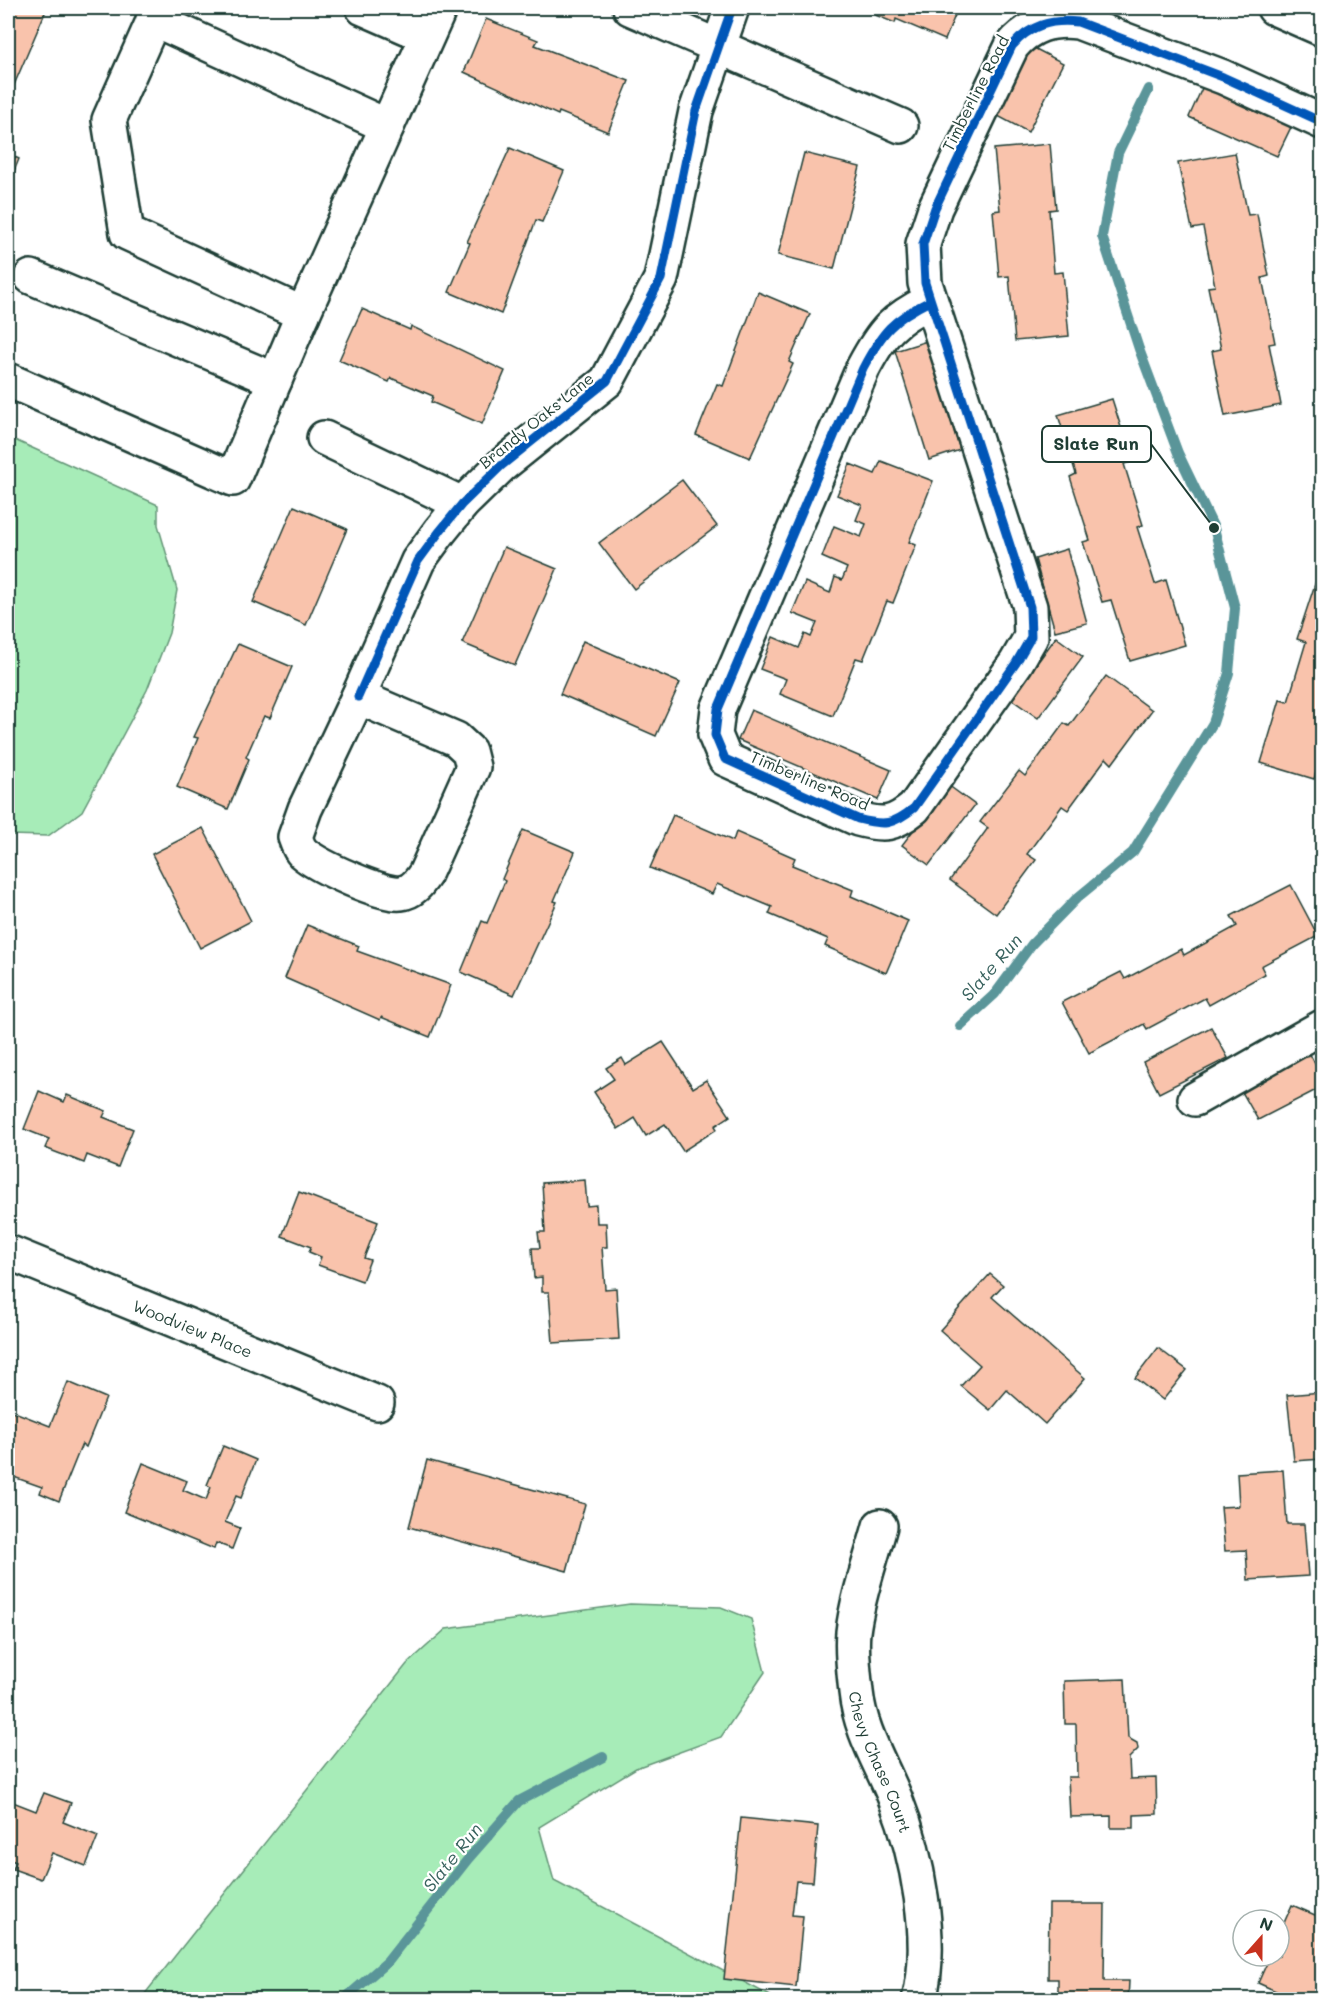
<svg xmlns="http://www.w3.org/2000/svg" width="1330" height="2007" font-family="Mali,sans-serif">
  <rect width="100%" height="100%" fill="#fff"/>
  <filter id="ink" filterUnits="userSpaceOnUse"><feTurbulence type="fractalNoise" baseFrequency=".0167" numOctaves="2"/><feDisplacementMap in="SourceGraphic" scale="12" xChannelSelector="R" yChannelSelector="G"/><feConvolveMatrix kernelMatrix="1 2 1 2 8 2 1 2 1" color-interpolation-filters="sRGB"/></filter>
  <g filter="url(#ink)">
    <g fill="#a7ecb8" stroke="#639476" stroke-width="1.5">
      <polygon points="8,437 158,505 158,525 177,590 169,633 147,690 82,811 48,836 8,835"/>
      <polygon points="630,1604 721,1607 751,1619 765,1672 721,1737 636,1768 539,1827 554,1881 776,1999 140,2000 407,1664 446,1629"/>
    </g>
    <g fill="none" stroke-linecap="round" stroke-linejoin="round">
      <g stroke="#5a9599" stroke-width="10">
        <polyline points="960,1026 995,994 1032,944 1077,898 1133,852 1213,723 1229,673 1235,608 1214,528 1178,453 1139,349 1102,236 1118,153 1149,89"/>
        <polyline points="343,2000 387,1962 468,1859 519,1801 603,1757"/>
      </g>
    </g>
    <g fill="#f9c3ac" stroke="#1f3d34" stroke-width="1.5">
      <polygon points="8,8 47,8 8,99"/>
      <polygon points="858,8 958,8 945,40 896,19 895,23"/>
      <polygon points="486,19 538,40 535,45 629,81 608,132 559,112 558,115 464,72"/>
      <polygon points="1032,47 1063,63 1028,132 996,115"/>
      <polygon points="1203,86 1292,125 1277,156 1189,117"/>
      <polygon points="1050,144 1056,209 1049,210 1054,273 1063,272 1069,336 1015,341 1009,276 999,277 993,211 1000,210 994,149"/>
      <polygon points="510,148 564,171 542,222 536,220 501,314 449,292 470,243 467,242"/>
      <polygon points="804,153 860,167 834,269 778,255"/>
      <polygon points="1235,153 1248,215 1257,214 1269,276 1262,278 1275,343 1269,344 1281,405 1225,416 1212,351 1221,349 1208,287 1215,286 1203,227 1192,229 1178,163"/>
      <polygon points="8,154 19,159 8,186"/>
      <polygon points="8,215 13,217 8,230"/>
      <polygon points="758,292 810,314 789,362 793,364 750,458 696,435 717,384 723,386"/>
      <polygon points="362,309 410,330 411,326 505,371 482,424 431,402 433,396 391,378 389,382 339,360"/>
      <polygon points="927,341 960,450 929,460 895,351"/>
      <polygon points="1112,399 1132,462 1124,464 1143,525 1137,527 1155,584 1166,580 1185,645 1130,661 1111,600 1102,602 1083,542 1090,540 1070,477 1076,474 1058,415"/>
      <polygon points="881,461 933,481 909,542 916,545 893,603 887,601 863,660 856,658 833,716 780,694 786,679 760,669 773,637 799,648 805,634 811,637 817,623 792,613 805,582 830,593 835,577 842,580 847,568 822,557 834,526 861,537 866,524 856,520 862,505 837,495 850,464 875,474"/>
      <polygon points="682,480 717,526 634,589 599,543"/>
      <polygon points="294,506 347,529 306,625 253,602"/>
      <polygon points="504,547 557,569 515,665 462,643"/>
      <polygon points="1067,549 1087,623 1055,631 1035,559"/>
      <polygon points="1317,578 1322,580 1322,753 1314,779 1261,763 1280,700 1288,702 1306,642 1297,639"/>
      <polygon points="1056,637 1083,657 1038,718 1011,699"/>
      <polygon points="583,641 680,683 656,736 560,694"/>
      <polygon points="238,644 292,667 270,718 264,716 246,757 249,759 228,809 177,787 198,738 194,737"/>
      <polygon points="1106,676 1152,710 1112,764 1106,758 1068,810 1062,806 1027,854 1036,860 996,914 950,880 988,828 980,822 1019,771 1025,776 1064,723 1069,726"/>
      <polygon points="751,710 891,770 878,800 738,740"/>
      <polygon points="948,785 975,805 929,865 902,845"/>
      <polygon points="673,815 733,841 736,832 795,858 792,865 853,890 851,896 908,921 886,973 825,946 828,939 769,914 772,907 717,884 712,894 650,868"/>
      <polygon points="203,828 251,921 200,948 152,854"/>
      <polygon points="523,830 575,852 554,901 557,902 514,995 461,972 482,921 487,923 505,881 502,879"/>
      <polygon points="1291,885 1318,936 1261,966 1265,974 1209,1005 1205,998 1147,1029 1144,1024 1089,1053 1062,1002 1121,972 1125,979 1181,949 1184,955 1237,926 1231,916"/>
      <polygon points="307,925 359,946 357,951 451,985 430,1037 381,1017 380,1020 285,978"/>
      <polygon points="1211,1027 1228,1058 1159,1093 1143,1062"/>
      <polygon points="663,1042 693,1088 706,1080 730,1116 715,1126 717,1129 683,1151 665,1124 646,1136 635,1118 618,1129 594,1092 614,1079 606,1068 622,1058 626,1065"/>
      <polygon points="1310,1054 1322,1078 1322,1087 1258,1120 1241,1090"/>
      <polygon points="39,1091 64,1102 67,1095 106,1111 103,1117 133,1129 118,1167 87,1155 84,1163 45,1148 49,1139 24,1129"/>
      <polygon points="585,1180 587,1206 596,1205 597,1223 606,1223 607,1247 602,1247 605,1289 616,1288 619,1339 553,1343 549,1292 542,1292 542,1277 534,1278 532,1248 540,1248 538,1232 545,1232 542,1183"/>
      <polygon points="299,1192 378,1222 364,1258 370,1260 362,1281 318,1265 321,1257 309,1252 311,1247 282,1236"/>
      <polygon points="990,1274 1003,1285 992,1297 1085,1378 1045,1424 1007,1390 990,1410 961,1386 980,1365 940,1330"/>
      <polygon points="1158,1348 1187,1370 1163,1400 1135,1378"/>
      <polygon points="68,1382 106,1398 86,1447 82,1444 59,1501 40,1493 42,1487 8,1475 8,1422 12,1411 50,1426"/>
      <polygon points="1322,1392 1322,1459 1294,1461 1287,1395"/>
      <polygon points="223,1446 256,1460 241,1498 236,1496 225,1522 240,1528 232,1549 216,1543 214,1549 124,1512 143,1463 187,1481 183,1490 206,1500 211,1487 207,1485"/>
      <polygon points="427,1460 585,1504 567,1571 409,1527"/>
      <polygon points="1283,1470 1287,1524 1304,1524 1308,1576 1248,1580 1246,1550 1225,1551 1221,1507 1239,1506 1237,1473"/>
      <polygon points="1125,1679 1128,1738 1137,1743 1138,1749 1129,1758 1130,1779 1156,1778 1157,1814 1134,1815 1134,1828 1111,1828 1111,1816 1070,1817 1068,1777 1077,1777 1076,1724 1065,1724 1064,1681"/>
      <polygon points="44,1793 71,1803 63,1822 98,1836 86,1866 52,1853 41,1879 13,1869 16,1862 8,1859 8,1800 36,1811"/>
      <polygon points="741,1818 818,1826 813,1882 796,1881 792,1915 803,1916 796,1987 724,1979"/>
      <polygon points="1049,1904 1105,1904 1104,1981 1129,1981 1128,2000 1058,2000 1058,1979 1048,1979"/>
      <polygon points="1292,1905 1322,1918 1322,2000 1296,2000 1258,1983 1270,1956 1279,1956 1279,1934"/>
    </g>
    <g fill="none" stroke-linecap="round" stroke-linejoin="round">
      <g stroke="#1f3d34" stroke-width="38">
        <g id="minor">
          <polyline points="159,8 109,120 127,233 303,314 440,8"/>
          <polyline points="363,8 427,36"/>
          <polyline points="630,8 901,126"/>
          <polyline points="153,19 387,126"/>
          <polyline points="31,277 275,380"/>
          <path d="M930,301C893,319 882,332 863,368L718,709L715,735L725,759L858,819C884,826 893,825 914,808L1016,663L1031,637L1030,607L925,283L923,244L935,208L1012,46C1030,25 1051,19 1078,22L1223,77L1322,122"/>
          <polyline points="8,380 233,479 303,314"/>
          <polyline points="324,438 462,504"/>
          <polyline points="358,697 418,561 440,531 462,504 501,466 607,381 661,279 696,111 732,8"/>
          <path d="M358,697L456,739L469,751L473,767L425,874C419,883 412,892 401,893C383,896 318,866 303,853C299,849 297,843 295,837L305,809Z"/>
          <polyline points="1195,1099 1322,1027"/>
          <path id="s1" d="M8,1252L377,1403"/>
          <path id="s2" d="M880,1526C871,1560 857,1597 853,1632C851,1651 854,1673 856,1692C860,1731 881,1763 895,1798C917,1853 935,1942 919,2000"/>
        </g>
      </g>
      <g stroke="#1f3d34" stroke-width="38">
        <polyline id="major" points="1274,8 1322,29"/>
      </g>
      <use href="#minor" stroke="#fff" stroke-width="33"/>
      <use href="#major" stroke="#fff" stroke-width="33"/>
      <g stroke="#fff" stroke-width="13">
        <g id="cycleway">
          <path d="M930,301C893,319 882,332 863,368L718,709L715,735L725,759L858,819C884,826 893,825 914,808L1016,663L1031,637L1030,607L925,283L923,244L935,208L1012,46C1030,25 1051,19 1078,22L1223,77L1322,122"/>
          <polyline points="358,697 418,561 440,531 462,504 501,466 607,381 661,279 696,111 732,8"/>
        </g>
      </g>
      <use href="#cycleway" stroke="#0057b8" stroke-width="9"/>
    </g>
  </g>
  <g text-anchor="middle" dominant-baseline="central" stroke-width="4.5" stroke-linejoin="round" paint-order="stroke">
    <g font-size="16" fill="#1f3d34" stroke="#fff">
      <text transform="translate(975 93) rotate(-63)">Timberline Road</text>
      <text transform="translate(536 420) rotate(-39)">Brandy Oaks Lane</text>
      <text transform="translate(810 780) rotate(23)">Timberline Road</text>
      <text stroke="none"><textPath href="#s1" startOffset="200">Woodview Place</textPath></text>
      <text stroke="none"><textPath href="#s2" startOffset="244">Chevy Chase Court</textPath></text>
    </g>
    <g font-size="18" font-style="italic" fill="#38625e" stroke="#fff">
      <text transform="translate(991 967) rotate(-49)">Slate Run</text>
      <text transform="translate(452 1857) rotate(-51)">Slate Run</text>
    </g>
  </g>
  <path fill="none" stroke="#1f3d34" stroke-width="2" d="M1214 528L1151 444"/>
  <circle fill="#1f3d34" stroke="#fff" stroke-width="2" cx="1214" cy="528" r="6"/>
  <rect fill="#fff" stroke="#1f3d34" stroke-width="2" x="1042" y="426" width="109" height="36" rx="6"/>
  <g font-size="18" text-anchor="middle" font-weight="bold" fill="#1f3d34">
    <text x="1096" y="450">Slate Run</text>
  </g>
  <rect width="1330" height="2007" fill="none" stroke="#fff" stroke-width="30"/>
  <rect x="15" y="15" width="1300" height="1977" fill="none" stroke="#1f3d34" stroke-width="2" filter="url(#ink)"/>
  <g transform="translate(1261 1938) rotate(21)"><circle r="28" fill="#ffffff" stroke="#a5b1ae" stroke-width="1.5"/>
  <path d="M0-4.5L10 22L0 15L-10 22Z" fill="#c8321e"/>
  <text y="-9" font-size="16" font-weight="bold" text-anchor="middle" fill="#1f3d34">N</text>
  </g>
</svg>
